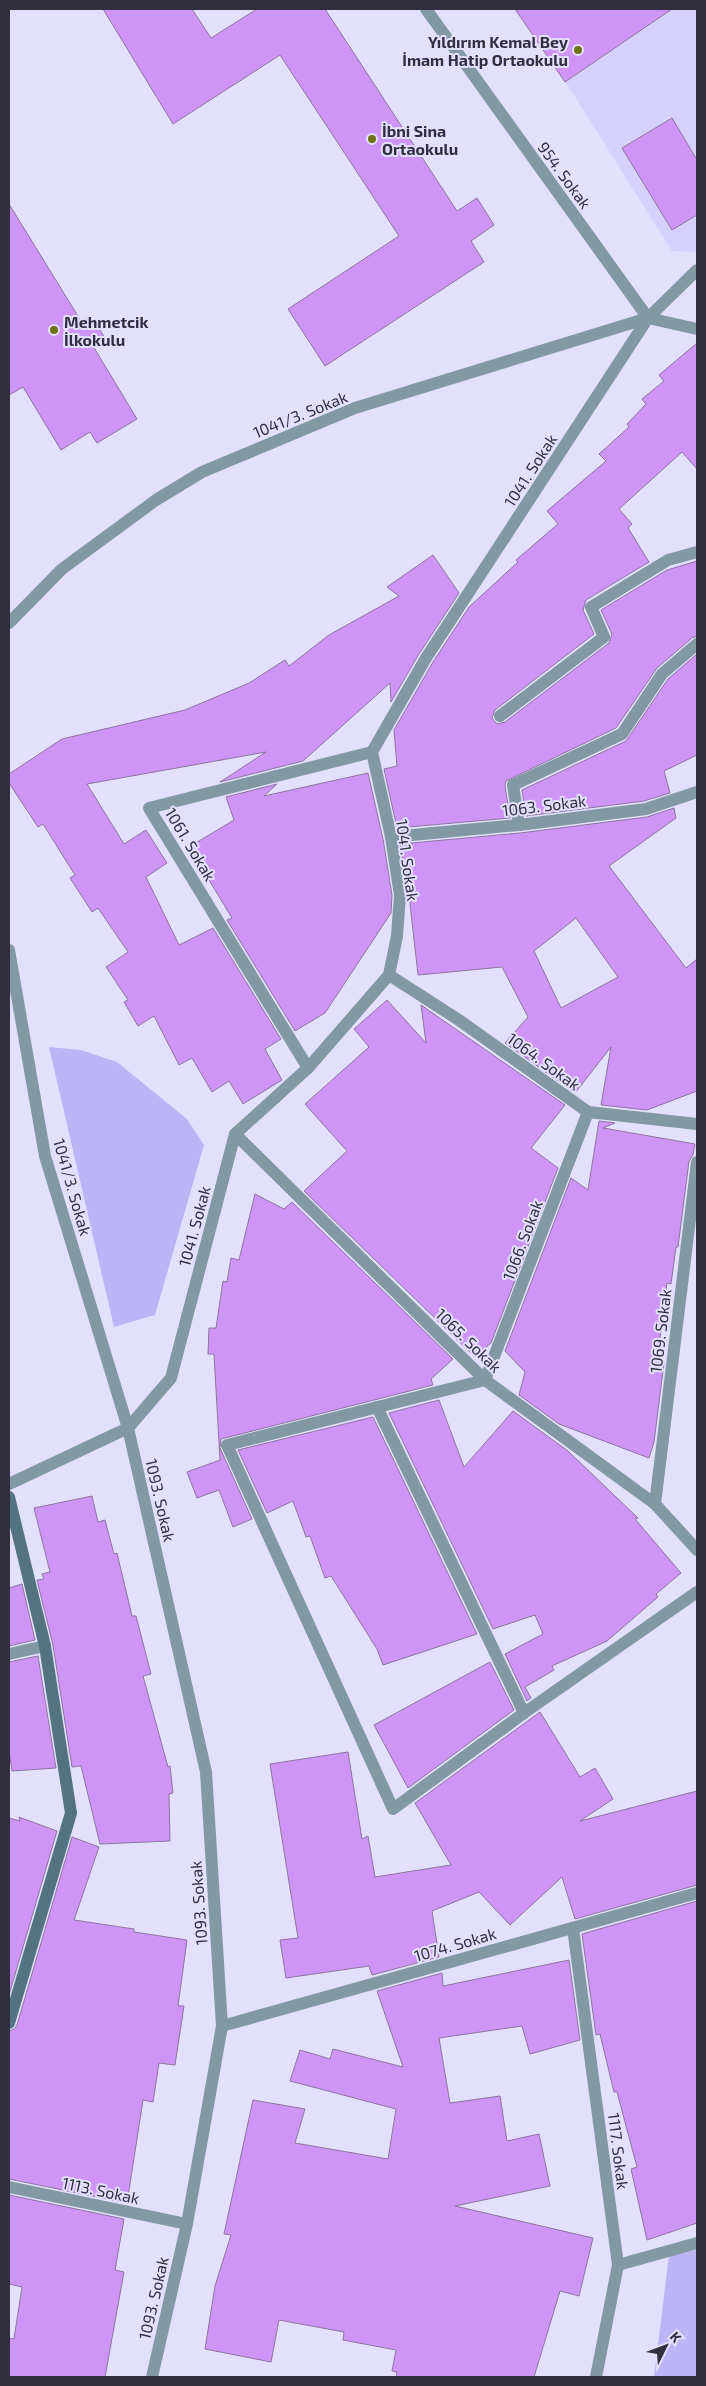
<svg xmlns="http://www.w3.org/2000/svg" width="706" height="2386" font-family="'Exo 2',sans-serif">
  <rect width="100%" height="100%" fill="#e3e0fd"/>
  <polygon fill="#d6d1fc" points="515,9 697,9 696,252 672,251 572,92"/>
  <g fill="#bdb4f6">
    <polygon points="49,1047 81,1050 117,1062 187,1119 204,1145 155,1315 114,1327"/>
    <polygon points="697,2250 697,2377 654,2377 669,2255"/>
  </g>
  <g fill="#cf95f6" stroke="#8c759d" fill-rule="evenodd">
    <polygon points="103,9 192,9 211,38 257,9 325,9 457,211 477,198 494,225 471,241 484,262 325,366 288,309 399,236 280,55 173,124"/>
    <polygon points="515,9 672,9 565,82"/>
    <polygon points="672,118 697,160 697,215 672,230 622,148"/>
    <polygon points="9,204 81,321 91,316 105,338 93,346 137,419 97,443 90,432 61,450 23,387 9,395"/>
    <polygon points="697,343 697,469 682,452 619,509 632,524 628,528 649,562 586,600 583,610 594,634 495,710 492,718 497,724 505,722 609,643 612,634 601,610 667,570 697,561 697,636 692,638 657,668 616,728 506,781 505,786 510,818 397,828 384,769 397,766 394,730 433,662 469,607 518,562 516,560 558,524 547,511 606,461 599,454 629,427 627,424 646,404 642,399 664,381 659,375"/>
    <polygon points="433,555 459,593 419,654 391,702 390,683 303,761 220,782 266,752 87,784 124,844 146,830 167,863 146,877 179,945 213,928 281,1039 265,1049 282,1080 243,1104 229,1081 212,1092 192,1058 179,1065 154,1016 138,1026 124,1002 128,1000 106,967 128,952 98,908 92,912 70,878 75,875 43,824 38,827 9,783 9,774 62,739 185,710 249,683 285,660 289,666 329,635 399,596 387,587"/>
    <polygon points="697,654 697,755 664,771 670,793 644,801 526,816 522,790 626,741 668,679"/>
    <polygon points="368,773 383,839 392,895 391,913 325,1013 295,1031 227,920 232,918 189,847 234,820 226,797 277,784 264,796"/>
    <path d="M674,808L676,818L609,866L686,968L697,959V1091L647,1110L601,1105L611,1047L575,1093L505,1043L528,1017L502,967L418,975L408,886L400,844L520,833L647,817ZM576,918L618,977L561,1008L534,951Z"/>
    <polygon points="387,1000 426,1043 421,1005 565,1105 531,1148 558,1168 491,1343 475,1357 304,1191 347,1151 305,1104 369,1047 354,1029"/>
    <polygon points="599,1121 615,1123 603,1128 695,1144 693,1155 689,1161 678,1247 676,1247 671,1284 667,1283 657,1362 664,1363 654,1442 649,1458 559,1424 519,1395 525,1372 505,1351 571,1178 588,1190"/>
    <polygon points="255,1194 284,1209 292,1202 453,1359 431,1379 433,1385 221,1439 220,1448 252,1519 233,1527 219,1490 197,1498 187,1472 220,1460 214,1354 208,1354 209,1328 216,1328 223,1281 227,1282 231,1258 239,1260"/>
    <polygon points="439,1400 464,1467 513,1411 568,1451 638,1518 635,1519 681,1573 656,1594 658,1597 607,1641 552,1666 554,1670 525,1687 531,1698 527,1701 505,1654 543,1634 535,1615 493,1629 389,1413"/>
    <polygon points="373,1417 477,1634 383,1665 377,1649 331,1576 325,1578 310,1536 306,1537 293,1501 267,1513 238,1450"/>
    <polygon points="92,1496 98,1522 105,1520 114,1554 117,1553 132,1616 136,1616 151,1674 143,1676 168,1767 170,1766 173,1793 169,1794 170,1841 100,1844 81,1766 72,1767 53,1645 37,1580 44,1579 42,1574 50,1572 34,1508"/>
    <polygon points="22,1584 35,1640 9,1646 9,1588"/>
    <polygon points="38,1656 56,1768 12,1771 9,1751 9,1662"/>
    <polygon points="490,1662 514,1710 408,1788 374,1725"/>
    <polygon points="540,1712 580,1777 595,1768 613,1799 580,1821 697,1791 697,1885 575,1919 562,1877 510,1925 479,1892 432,1911 439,1957 372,1975 369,1966 286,1978 280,1940 298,1938 270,1764 348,1752 362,1839 368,1836 375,1877 451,1865 415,1803"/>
    <polygon points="19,1817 57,1831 9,1995 9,1818 20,1821"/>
    <polygon points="72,1837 99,1847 74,1920 134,1929 134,1932 187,1940 178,2006 184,2006 175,2065 159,2063 153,2102 143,2100 127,2203 9,2179 9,2031 14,2029 17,2025"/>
    <polygon points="697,1901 697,2223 647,2240 631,2169 637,2167 617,2092 614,2092 600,2034 596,2035 582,1934"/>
    <polygon points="569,1960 580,2040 530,2054 522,2026 439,2038 450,2103 500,2096 507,2141 539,2134 550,2186 455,2206 593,2238 579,2296 560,2291 534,2377 396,2377 397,2372 392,2371 396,2350 343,2340 344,2332 279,2320 271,2362 205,2349 215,2286 231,2235 224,2234 253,2100 305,2109 295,2143 388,2159 396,2109 290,2081 300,2050 330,2059 333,2049 403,2067 377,1991 442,1973 443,1986"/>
    <polygon points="9,2195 124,2219 115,2270 124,2272 105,2377 9,2377 9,2338 14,2339 22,2287 9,2284"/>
  </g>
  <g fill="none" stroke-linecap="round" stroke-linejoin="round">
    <g stroke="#8298a3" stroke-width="12">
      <polyline points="426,9 648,318 697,329"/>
      <polyline points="500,716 604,637 591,607 668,560 697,552"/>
      <polyline points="519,825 513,785 622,734 662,674 697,644"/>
      <polyline points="391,837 519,825 646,809 697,792"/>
      <polyline points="389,975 459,1020 588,1112 697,1124"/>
      <polyline points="308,1068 149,808 372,752"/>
      <polyline points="588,1112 485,1380 227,1445 393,1809 524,1713 697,1592"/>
      <polyline points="235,1134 485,1380 655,1504 697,1550"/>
      <polyline points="377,1407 524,1713"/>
      <polyline points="128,1428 171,1378 235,1134 308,1068 389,975 397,936 400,895 391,837 372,752 426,658 648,318 697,270"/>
      <polyline points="655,1504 697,1162"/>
      <polyline points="9,1654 45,1646"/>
      <polyline points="573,1928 618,2265 596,2377"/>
      <polyline points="222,2026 697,1893"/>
      <polyline points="9,2187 187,2224"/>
      <polyline points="618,2265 697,2243"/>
    </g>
    <g stroke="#8298a3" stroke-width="12">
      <polyline points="9,623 62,569 156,500 202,472 355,408 648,318"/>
      <polyline points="9,950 45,1156 128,1428 206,1772 222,2026 187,2224 152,2377"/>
      <polyline points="9,1484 128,1428"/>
    </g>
    <polyline stroke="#537383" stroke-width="12" points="9,1497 45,1646 71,1813 9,2023"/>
  </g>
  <g fill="#707216" stroke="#e3e0fd" stroke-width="2">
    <circle cx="578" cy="50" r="5"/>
    <circle cx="372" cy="139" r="5"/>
    <circle cx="54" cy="330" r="5"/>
  </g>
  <g text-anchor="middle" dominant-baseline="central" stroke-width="4" stroke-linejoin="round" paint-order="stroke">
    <g font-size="16" font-weight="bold" fill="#312e40" stroke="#e3e0fd" text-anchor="start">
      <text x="568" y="41" text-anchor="end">Yıldırım Kemal Bey<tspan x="568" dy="18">İmam Hatip Ortaokulu</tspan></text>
      <text x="382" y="130">İbni Sina<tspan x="382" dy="18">Ortaokulu</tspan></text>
      <text x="64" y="321">Mehmetcik<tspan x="64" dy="18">İlkokulu</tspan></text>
    </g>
    <g font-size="16" fill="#312e40" stroke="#e3e0fd">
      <text transform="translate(565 175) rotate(54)">954. Sokak</text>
      <text transform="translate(300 414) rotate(-22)">1041/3. Sokak</text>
      <text transform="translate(530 470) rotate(-57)">1041. Sokak</text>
      <text transform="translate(544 805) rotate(-7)">1063. Sokak</text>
      <text transform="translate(191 844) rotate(59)">1061. Sokak</text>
      <text transform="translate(408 860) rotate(82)">1041. Sokak</text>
      <text transform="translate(544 1061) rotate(36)">1064. Sokak</text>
      <text transform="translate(73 1187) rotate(74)">1041/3. Sokak</text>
      <text transform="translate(194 1226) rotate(-75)">1041. Sokak</text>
      <text transform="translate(522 1240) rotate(-69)">1066. Sokak</text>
      <text transform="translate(660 1331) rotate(-83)">1069. Sokak</text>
      <text transform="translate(469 1340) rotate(44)">1065. Sokak</text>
      <text transform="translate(161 1500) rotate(77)">1093. Sokak</text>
      <text transform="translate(198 1903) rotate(-94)">1093. Sokak</text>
      <text transform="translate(455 1944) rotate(-16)">1074. Sokak</text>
      <text transform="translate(619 2151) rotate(83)">1117. Sokak</text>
      <text transform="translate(101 2190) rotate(12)">1113. Sokak</text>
      <text transform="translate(153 2298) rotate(-77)">1093. Sokak</text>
    </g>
  </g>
  <rect width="706" height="2386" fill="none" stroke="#312e40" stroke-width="20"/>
  <g transform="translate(666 2346) rotate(48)" stroke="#e3e0fd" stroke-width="4" paint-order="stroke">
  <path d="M0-4L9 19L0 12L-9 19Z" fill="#312e40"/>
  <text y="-8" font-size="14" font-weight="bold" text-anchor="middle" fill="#312e40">K</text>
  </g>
</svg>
